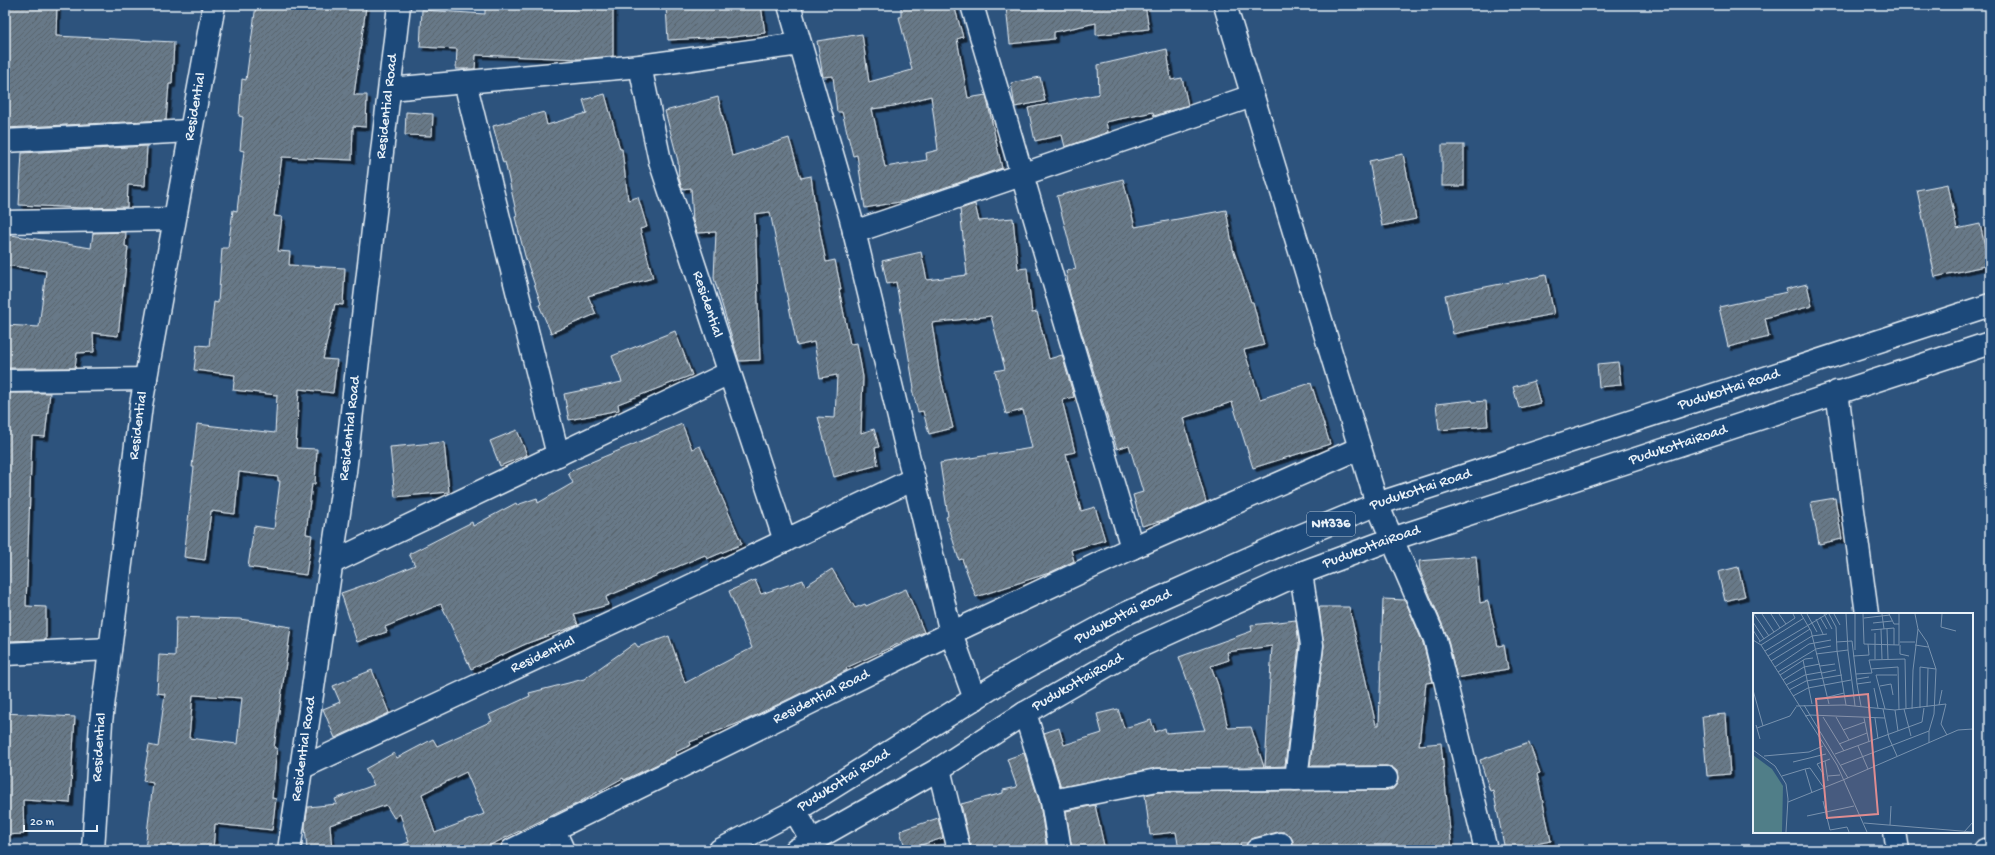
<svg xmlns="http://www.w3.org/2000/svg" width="1995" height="855" font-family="'Gochi Hand',sans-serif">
  <defs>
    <pattern id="building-hatch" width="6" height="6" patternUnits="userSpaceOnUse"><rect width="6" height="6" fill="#677988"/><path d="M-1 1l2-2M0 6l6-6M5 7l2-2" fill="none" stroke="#58636c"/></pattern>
    <filter id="shadow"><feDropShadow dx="3.5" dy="3.5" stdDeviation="0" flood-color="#0009"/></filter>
  </defs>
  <rect width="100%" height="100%" fill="#2d537d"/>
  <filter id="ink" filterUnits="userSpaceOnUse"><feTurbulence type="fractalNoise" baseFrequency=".025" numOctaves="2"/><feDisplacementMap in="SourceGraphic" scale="8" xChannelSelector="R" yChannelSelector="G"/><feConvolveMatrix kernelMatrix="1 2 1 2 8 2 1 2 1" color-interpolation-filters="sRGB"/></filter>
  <g filter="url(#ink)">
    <g fill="url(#building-hatch)" stroke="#e8f1f8" fill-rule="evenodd" filter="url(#shadow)">
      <polygon points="9,5 57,5 56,36 174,42 172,84 169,84 166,120 5,128 5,72"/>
      <polygon points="256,5 349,5 366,7 354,95 367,95 366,127 353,126 352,160 282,157 274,216 282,217 278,251 290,252 289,265 345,268 343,305 335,304 323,359 337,360 333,393 299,389 296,448 317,449 315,484 312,484 306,534 312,535 306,575 248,567 254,526 274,529 280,481 278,481 278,477 239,472 235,514 211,511 205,560 184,557 194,467 192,467 197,424 275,433 277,395 233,390 235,375 194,370 197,345 209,346 214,302 218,303 222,248 228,248 233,210 237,211 244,151 240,150 243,117 239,116 242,79 246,80"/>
      <polygon points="485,5 574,9 574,5 613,5 613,56 580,59 476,55 475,69 456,69 457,49 420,47 422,10 485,14"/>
      <polygon points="689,5 761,5 765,33 726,38 726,37 668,40 666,6"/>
      <path d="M901,5H954L963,37L957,39L968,98L986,95L1002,168L905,201L865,208L857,155L853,156L842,112H837L833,76L823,77L817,41L862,34L869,82L912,70L899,17H901ZM931,96L938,150L926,153L927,160L885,167L872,109L894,106Z"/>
      <polygon points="1025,5 1145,5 1149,29 1096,35 1096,23 1054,32 1054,39 1010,44 1006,7"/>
      <polygon points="1167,49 1171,80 1182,78 1188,105 1154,116 1153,112 1106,122 1108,132 1065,147 1062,135 1035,141 1028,108 1099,94 1098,65"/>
      <polygon points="1040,77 1045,101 1015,107 1011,83"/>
      <polygon points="605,94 620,149 622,149 628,200 638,197 647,227 640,229 653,278 588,296 596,314 551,333 539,305 541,304 525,256 515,217 517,216 505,162 503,163 493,126 544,112 547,125 587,113 583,100"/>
      <polygon points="718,97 732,156 789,138 801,178 811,176 815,206 826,262 835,260 841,289 839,289 850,344 857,343 863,377 861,433 874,429 879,447 875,448 878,465 834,477 818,417 835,418 837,375 820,378 814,342 797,346 770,212 755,214 760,360 739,361 714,278 716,232 697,233 693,221 691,188 682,189 679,178 678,161 665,111"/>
      <polygon points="406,112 433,114 432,136 405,135"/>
      <rect x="1442" y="145" width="22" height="41"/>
      <polygon points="147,146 145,186 128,185 127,207 82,208 19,205 22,153"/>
      <polygon points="1403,154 1416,219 1382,226 1369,161"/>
      <polygon points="1123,179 1135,227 1226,210 1233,249 1251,302 1253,302 1264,345 1244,350 1260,399 1311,383 1330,444 1253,468 1232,402 1183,418 1206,502 1167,519 1142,526 1133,495 1143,492 1129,445 1117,449 1070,294 1066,271 1076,269 1057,196"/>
      <polygon points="1948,184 1957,229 1980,224 1989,265 1935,277 1917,190"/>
      <polygon points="975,204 979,221 1013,218 1018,269 1027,268 1032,313 1037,312 1049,359 1062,355 1074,397 1062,400 1075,452 1066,454 1081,511 1095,507 1105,540 1071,550 1074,561 1049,573 976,597 962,559 959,560 946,517 948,516 940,463 1032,448 1023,410 1006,414 995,371 1005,369 991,316 932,323 939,370 953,428 929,434 923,411 918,412 912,389 914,388 896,282 887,284 882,261 921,252 927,280 967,275 960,209"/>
      <polygon points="126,232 125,246 128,247 118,336 93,333 94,352 77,353 75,368 5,368 5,325 39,327 46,271 5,265 5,234 91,248 93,233"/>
      <polygon points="1546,275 1554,314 1453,334 1445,295"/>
      <polygon points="1807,284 1812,306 1765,318 1769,337 1728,347 1719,307 1787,292 1786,289"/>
      <polygon points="675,331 692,375 618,404 619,410 569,420 564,394 622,382 612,356"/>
      <polygon points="1618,362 1621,385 1599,387 1597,364"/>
      <polygon points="1534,381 1540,403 1519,408 1513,387"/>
      <polygon points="5,393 50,393 45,437 32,436 26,606 46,607 46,640 5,641"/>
      <polygon points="1472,400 1473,402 1486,401 1488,426 1439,430 1436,404"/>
      <polygon points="682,424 692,449 700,446 742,544 707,559 705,555 606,597 608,605 574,614 578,625 528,643 471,669 441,604 385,627 387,632 357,642 341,593 370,583 370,584 415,565 409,554 472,522 473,526 516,503 517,505 537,498 538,503 573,483 568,473 577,468"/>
      <polygon points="517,430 527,455 500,466 490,441"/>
      <polygon points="444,442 449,492 395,497 390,447"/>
      <polygon points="1835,498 1842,539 1819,544 1811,502"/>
      <polygon points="1476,556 1480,603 1488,601 1498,646 1504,645 1508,669 1457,678 1447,636 1420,571 1419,561"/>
      <polygon points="1738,567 1745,596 1725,601 1718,572"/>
      <path d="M832,569L855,608L865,604L866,606L906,589L924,632L846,668L847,670L826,681L744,721L690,742L691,745L676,752L677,755L624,780L623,778L576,804L480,850H394V848L409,842L400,814L394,818L386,805L330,825L332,850H307L305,825L308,807L337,804L335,799L374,785L365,769L394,753L397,758L433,739L437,746L492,721L489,715L530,696L529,693L584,679L635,643L638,647L669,636L685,683L752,648L729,591L755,580L761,594L803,580L805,586ZM466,772L484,814L435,833L422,794Z"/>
      <polygon points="1383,599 1405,600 1423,643 1433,682 1426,683 1419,745 1441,743 1452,850 1292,850 1293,841 1290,836 1285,832 1278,832 1254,838 1247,843 1240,843 1241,850 1179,850 1176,832 1150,835 1145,795 1158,792 1386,790 1393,789 1397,784 1398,778 1397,771 1392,767 1386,766 1310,766 1324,646 1319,607 1349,607 1376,725 1379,725"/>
      <path d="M176,617L240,619L291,627L274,748H277L272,798L276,799L272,830L215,824L213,850H145L153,783L143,781L149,745L158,747L165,694L157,693L159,655L175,656ZM193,695L242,698L237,744L189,738Z"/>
      <polygon points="1296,620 1299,645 1285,766 1265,767 1272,646 1227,652 1229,660 1211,666 1218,685 1228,728 1251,727 1264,767 1157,768 1061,787 1044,733 1059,728 1064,745 1102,733 1097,714 1118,709 1124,728 1151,720 1155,732 1165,728 1166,733 1205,730 1179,657 1252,631 1251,625"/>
      <polygon points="372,670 389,713 335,738 323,709 340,702 333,686"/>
      <polygon points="5,713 75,717 70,803 23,800 24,834 5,835"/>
      <polygon points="1726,714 1730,774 1707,776 1702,716"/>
      <polygon points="1529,743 1540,773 1537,774 1551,841 1505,850 1493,790 1490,791 1480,760"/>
      <polygon points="1024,753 1040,804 1047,850 971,850 961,804 1003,793 1003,790 1017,787 1007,759"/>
      <polygon points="1095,805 1105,850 1072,850 1066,811"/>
      <polygon points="938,818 943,838 906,850 900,831"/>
    </g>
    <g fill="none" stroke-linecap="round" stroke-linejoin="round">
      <g stroke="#e8f1f8" stroke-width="25">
        <g id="minor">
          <polyline points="789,5 851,219 951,633 975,699"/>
          <polyline points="972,5 1132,548"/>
          <path id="s1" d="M640,66L660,161L785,541"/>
          <polyline points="465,82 558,455"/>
          <polyline points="390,89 640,66 800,44"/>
          <polyline points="5,141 190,131"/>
          <polyline points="5,222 174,219"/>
          <polyline points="854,232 1252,96"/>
          <polyline points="5,381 146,379"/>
          <polyline points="1837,392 1867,614"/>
          <polyline points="1392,539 1435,639 1486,850"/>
          <polyline points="331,563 729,373"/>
          <polyline points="5,654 110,649"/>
          <polyline points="1025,713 1052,801 1060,850"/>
          <path id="s2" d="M301,768L684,589L914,479"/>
          <polyline points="939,769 959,850"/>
          <polyline points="1296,779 1312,645 1301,573"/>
          <polyline points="1052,801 1157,780 1386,778"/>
          <polyline points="795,811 812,841 815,850"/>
          <polyline points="553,828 563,850"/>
          <polyline points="1895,832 1898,850"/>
          <path id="s3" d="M93,850L101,722L141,405L214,5"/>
          <path id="s4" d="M289,850L345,472L399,5"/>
          <path id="s5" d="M512,850L951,633L1132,548L1360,448"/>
          <polyline points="1257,850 1281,844"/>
          <polyline points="1985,850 1990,850"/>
        </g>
      </g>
      <g stroke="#e8f1f8" stroke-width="25">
        <polyline id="major" points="1225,5 1377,504 1392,539"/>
      </g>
      <g stroke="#e8f1f8" stroke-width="25">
        <g id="highway">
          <path id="s6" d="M720,850L795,811L1014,674L1127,613L1288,541L1377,504L1990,305"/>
          <path id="s7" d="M796,850L939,769L1025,713L1143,645L1301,573L1392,539L1990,343"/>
        </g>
      </g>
      <use href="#minor" stroke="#1f4a7a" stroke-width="22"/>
      <use href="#major" stroke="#1f4a7a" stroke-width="22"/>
      <use href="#highway" stroke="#1f4a7a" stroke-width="22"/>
    </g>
  </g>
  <g text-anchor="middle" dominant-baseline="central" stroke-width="3.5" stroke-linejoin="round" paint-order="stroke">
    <rect fill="#1f4a7a" stroke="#acbfd2" stroke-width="1" x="1307" y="512" width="48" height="24" rx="3"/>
    <g font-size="14" font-weight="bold" fill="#e8f1f8">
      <text x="1331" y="524">NH336</text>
    </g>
    <g font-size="15" fill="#e8f1f8" stroke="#1f4a7a">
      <text stroke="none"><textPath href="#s3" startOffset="751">Residential</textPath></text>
      <text stroke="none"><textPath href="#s4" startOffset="750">Residential Road</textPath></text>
      <text stroke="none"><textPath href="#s1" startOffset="248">Residential</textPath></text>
      <text stroke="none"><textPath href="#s6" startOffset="1114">Pudukottai Road</textPath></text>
      <text stroke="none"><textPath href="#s3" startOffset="427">Residential</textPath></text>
      <text stroke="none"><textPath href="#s4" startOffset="426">Residential Road</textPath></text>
      <text stroke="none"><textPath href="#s7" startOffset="975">PudukottaiRoad</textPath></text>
      <text stroke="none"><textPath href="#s6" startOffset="790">Pudukottai Road</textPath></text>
      <text stroke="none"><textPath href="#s7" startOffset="652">PudukottaiRoad</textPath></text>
      <text stroke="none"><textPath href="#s6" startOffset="466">Pudukottai Road</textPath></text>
      <text stroke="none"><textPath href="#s2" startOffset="267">Residential</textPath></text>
      <text stroke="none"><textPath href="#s7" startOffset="328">PudukottaiRoad</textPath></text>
      <text stroke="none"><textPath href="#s5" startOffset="345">Residential Road</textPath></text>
      <text stroke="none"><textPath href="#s3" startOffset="103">Residential</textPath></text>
      <text stroke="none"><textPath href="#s4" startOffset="102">Residential Road</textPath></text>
      <text stroke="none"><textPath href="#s6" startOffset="142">Pudukottai Road</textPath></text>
    </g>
  </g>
  <g transform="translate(1753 613)">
    <rect width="220" height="220" fill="#2d537d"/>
    <path d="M0,142L19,156L30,173L29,219H0Z" fill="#507e88"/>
    <path fill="none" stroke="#7892ae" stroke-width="1" d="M1,1L16,23M9,1L21,19M18,1L27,15M26,1L33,11M48,1L58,18L76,91M54,1L64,19M71,1L79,16M76,1L83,14L84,38L93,92M81,1L87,12M93,1L95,37L102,93M102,1V37M110,1L111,31L146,32V1M129,1L131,16M136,1L141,11H146M162,1L165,16L174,29L183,56L181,101L176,118V130M189,1L188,14L203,18M67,4L74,16M111,5L137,2M63,6L70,21M0,9L11,26M120,10L139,8M128,16L129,46M134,16L135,46M0,17L7,28M118,17L141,15V32M122,20V46M59,23L74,21M0,27L8,32L84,152L114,219M6,29L42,5L40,1M83,29L99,28L104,71M147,29H162M8,32L51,5M147,32V41L156,43M162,32L175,34M12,38L74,1M63,41L95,37M15,43L57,16M100,43L116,42L115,31M50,47L59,91M18,48L59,23M67,53L82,51M22,54L56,31L78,27M25,59L63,36L78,33M69,60L83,57M103,61L119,60L118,56M27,62L52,46L60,45M104,66L116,64M30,67L51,54L67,51M33,72L52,62L69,59M127,73L138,71L140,82M121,75L125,95M0,77L10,113M36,77L53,68L89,62M40,83L55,75L98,67M75,84L91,80M51,92L57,102L52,103M186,92L189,77M43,93L91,92L142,97L193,91L188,111L194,122M108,93L104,71L118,69M174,94L175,55M167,95V54L183,56M130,96L136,125L144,143M132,96L123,62H144M151,96L158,123M159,96L160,57L165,16M142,97L145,118M146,97L145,54L118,56L116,47L152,46L153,96M70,104L91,138M83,104L96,127M111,105L116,129M122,105L125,126M3,112L7,126M4,115L37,103L43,94M90,117L112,109M86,131L114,120M105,133L115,156M0,137L22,153L33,171L35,186L33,219M82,141L169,109L171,95M11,143L56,139L70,133M72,148L75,168M40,149L73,141M88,152L176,118M52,156L57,155L71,175M71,162L64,151L77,146M29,163L52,156L59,180M75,163L87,162M95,165L57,102L132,105M90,167L205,117L220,116M70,188L77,217L94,214L96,219M35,189L90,167M54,203L101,193M111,210L220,219M137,212L138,193M211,219L220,209"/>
    <path fill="#df8c90" fill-opacity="0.15" stroke="#df8c90" stroke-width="2" d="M115,81L125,201L74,205L63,86Z"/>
    <rect width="220" height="220" fill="none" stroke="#e8f1f8" stroke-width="2"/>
  </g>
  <rect width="1995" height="855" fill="none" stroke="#1f4a7a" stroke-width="20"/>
  <rect x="10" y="10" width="1975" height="835" fill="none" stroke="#e8f1f8" stroke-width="1.5" filter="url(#ink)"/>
  <path d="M24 825v6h73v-6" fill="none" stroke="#e8f1f8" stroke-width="2"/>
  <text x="30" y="825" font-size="12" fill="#e8f1f8" stroke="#1f4a7a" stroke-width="3" paint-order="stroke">20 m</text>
</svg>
